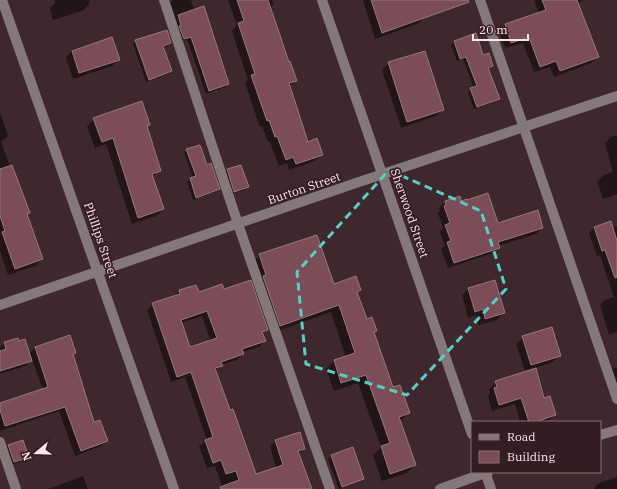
<svg xmlns="http://www.w3.org/2000/svg" width="617" height="489" font-family="'IBM Plex Serif',serif">
  <rect width="100%" height="100%" fill="#3f282d"/>
  <g fill="#0007" fill-rule="evenodd">
    <polygon points="54,0 89,0 90,3 84,10 53,20 50,8 55,3"/>
    <polygon points="169,0 170,2 172,1 172,0 191,0 194,10 228,84 225,87 206,94 187,39 181,42"/>
    <polygon points="228,0 272,0 274,4 270,8 288,63 296,80 289,87 307,143 322,154 315,161 289,170 287,163 279,166 270,142 268,142 262,126 260,127 245,83 248,80 232,31 237,25"/>
    <polygon points="363,0 420,0 426,16 419,23 375,39"/>
    <polygon points="534,0 583,0 578,4 598,57 591,63 554,77 550,67 534,72 523,43 505,48 499,31 506,24 539,14"/>
    <polygon points="475,35 483,56 492,66 488,69 498,99 495,102 474,109 468,92 474,88 463,59 457,61 451,45 454,42"/>
    <polygon points="136,41 170,43 167,46 163,48 171,71 168,74 146,82 133,44"/>
    <polygon points="72,51 119,59 112,66 73,79 66,58"/>
    <polygon points="389,63 442,110 436,116 401,128 382,70"/>
    <polygon points="1,115 8,136 1,142 28,213 27,215 42,259 35,266 8,275 0,251 0,116"/>
    <polygon points="94,119 149,125 146,128 160,170 152,177 163,209 156,216 132,224 106,144 95,148 87,126"/>
    <polygon points="617,135 617,194 603,199 597,182 604,175 613,172 605,143 611,137"/>
    <polygon points="187,150 206,166 219,189 215,192 193,200 187,182 193,178 184,153"/>
    <polygon points="241,166 248,187 245,190 231,194 224,173 227,170"/>
    <polygon points="466,201 498,224 542,228 536,234 498,246 499,247 493,253 448,268 441,249 445,246 440,232 443,228 438,213 440,211 439,208 445,202"/>
    <polygon points="617,226 617,332 609,335 600,305 605,300 614,297 600,255 597,256 589,233 594,228 612,228"/>
    <polygon points="260,255 333,285 360,290 357,293 366,320 376,331 373,333 392,388 409,413 400,421 415,465 407,473 382,481 373,455 381,447 358,383 334,391 326,369 334,361 346,357 331,312 272,333 252,263"/>
    <path d="M196,286L198,293L223,291L267,330L262,334L265,341L259,347L243,352V354L237,360L221,365L215,371L229,412L255,476L276,468L270,446L276,441L304,449L299,454L311,489H223L215,466L207,468L199,446L207,440L185,377L171,382L147,310L153,304L173,298L179,291ZM202,316L211,342L190,349L181,323Z"/>
    <polygon points="469,288 503,313 497,320 479,325 476,315 468,318 462,295"/>
    <polygon points="70,336 75,352 73,355 93,423 106,441 101,446 75,456 59,411 0,431 0,404 43,390 32,359 26,366 0,374 0,348 4,343 18,339 29,354 35,348"/>
    <polygon points="523,337 560,355 553,362 525,371 516,344"/>
    <polygon points="617,367 617,400 607,375 614,368"/>
    <polygon points="496,382 544,399 555,414 549,421 546,422 520,422 515,404 492,411 488,396 490,393 489,389"/>
    <polygon points="8,446 28,458 24,461 11,465 5,449"/>
    <polygon points="332,455 362,479 359,482 339,489 328,459"/>
    <polygon points="83,476 88,489 48,489"/>
    <polygon points="617,477 617,489 594,489 594,488 599,483"/>
  </g>
  <g fill="#7c4d58" stroke="#94787d" fill-rule="evenodd">
    <polygon points="237,0 268,0 289,62 290,61 297,81 289,83 308,142 317,138 323,155 296,164 293,157 286,160 277,136 275,137 269,120 267,121 251,75 255,74 238,23 244,21"/>
    <polygon points="371,0 468,0 469,2 382,33"/>
    <polygon points="542,0 577,0 599,57 560,71 556,61 540,67 529,37 511,43 505,24 546,10"/>
    <polygon points="204,6 229,84 209,91 191,37 184,39 179,26 181,25 178,15"/>
    <polygon points="167,30 171,43 163,46 172,71 149,80 135,40"/>
    <polygon points="476,33 483,55 489,53 493,66 488,68 500,99 477,107 470,88 477,86 466,57 460,59 454,41"/>
    <polygon points="112,37 120,60 79,73 72,51"/>
    <polygon points="425,51 444,110 407,122 388,62"/>
    <polygon points="142,101 150,125 147,126 161,171 152,174 164,209 138,218 113,138 102,142 93,118"/>
    <polygon points="200,145 207,165 211,163 220,189 196,198 190,178 196,176 186,149"/>
    <polygon points="12,165 30,213 27,214 43,259 15,269 2,232 5,231 0,216 0,169"/>
    <polygon points="241,165 249,187 234,192 227,169"/>
    <polygon points="488,193 498,223 538,210 543,228 498,242 500,248 454,263 447,242 451,241 445,225 450,223 444,206 446,205 445,201 460,196 461,201 467,199 467,200"/>
    <polygon points="611,221 617,241 617,277 615,278 605,250 602,251 594,227"/>
    <polygon points="317,235 334,284 356,276 361,290 357,292 367,319 372,317 377,331 374,332 393,387 400,385 410,413 399,417 416,465 390,474 381,446 390,443 366,375 341,383 334,360 355,353 339,305 280,326 263,276 266,275 259,254"/>
    <path d="M251,280L268,330L262,332L266,341L242,349L244,354L221,362L223,366L215,368L230,410L233,409L256,474L283,465L275,440L300,432L305,449L298,451L312,489H221L220,487L239,480L236,471L226,474L221,460L213,463L205,440L213,437L191,372L177,377L152,303L180,294L179,290L196,285L199,292L222,284L224,289ZM207,311L217,338L190,347L181,320Z"/>
    <polygon points="495,280 505,313 485,319 483,309 475,312 468,288"/>
    <polygon points="552,327 561,356 531,365 522,336"/>
    <polygon points="70,335 76,353 73,354 94,422 100,420 108,441 81,451 65,407 5,426 0,410 0,403 48,387 35,347"/>
    <polygon points="18,338 19,341 25,339 32,361 0,371 0,351 6,349 4,342"/>
    <polygon points="536,368 544,398 550,396 556,415 535,422 529,422 521,398 499,405 494,388 497,387 495,381"/>
    <polygon points="23,440 29,458 14,462 8,445"/>
    <polygon points="353,447 364,479 342,487 331,455"/>
  </g>
  <g fill="none" stroke-linecap="round" stroke-linejoin="round">
    <g stroke="#85787b" stroke-width="10">
      <polyline points="2,0 174,489"/>
      <polyline points="164,0 238,224 330,489"/>
      <polyline points="322,0 472,434"/>
      <polyline points="480,0 617,399"/>
      <polyline points="0,305 353,184 617,96"/>
      <polyline points="600,435 617,430"/>
      <polyline points="0,442 16,489"/>
      <polyline points="485,472 491,489"/>
      <polyline points="440,489 488,472"/>
    </g>
  </g>
  <path fill="none" stroke="#58cec0" stroke-width="3" stroke-dasharray="8 5" stroke-linejoin="round" d="M389,170L481,211L506,289L407,395L306,364L297,272Z"/>
  <g text-anchor="middle" dominant-baseline="central" stroke-width="3.5" stroke-linejoin="round" paint-order="stroke">
    <g font-size="12" fill="#f9e8eb" stroke="#351e23">
      <text transform="translate(304 188) rotate(-19)">Burton Street</text>
      <text transform="translate(410 213) rotate(71)">Sherwood Street</text>
      <text transform="translate(101 240) rotate(71)">Phillips Street</text>
    </g>
  </g>
  <rect x="471" y="421" width="130" height="52" fill="#351e23" stroke="#836f73"/>
  <rect x="479" y="434" width="20" height="6" fill="#85787b" stroke="#836f73"/>
  <text x="507" y="441" font-size="12" fill="#f9e8eb">Road</text>
  <rect x="479" y="451" width="20" height="12" fill="#7c4d58" stroke="#836f73"/>
  <text x="507" y="461" font-size="12" fill="#f9e8eb">Building</text>
  <g transform="translate(36 453) rotate(251)" stroke="#351e23" stroke-width="3" paint-order="stroke">
  <path d="M0-3L7 15L0 10L-7 15Z" fill="#f9e8eb"/>
  <text y="-6" font-size="11" font-weight="bold" text-anchor="middle" fill="#f9e8eb">N</text>
  </g>
  <path d="M473 34v6h55v-6" fill="none" stroke="#f9e8eb" stroke-width="2"/>
  <text x="479" y="34" font-size="12" fill="#f9e8eb" stroke="#351e23" stroke-width="3" paint-order="stroke">20 m</text>
</svg>
